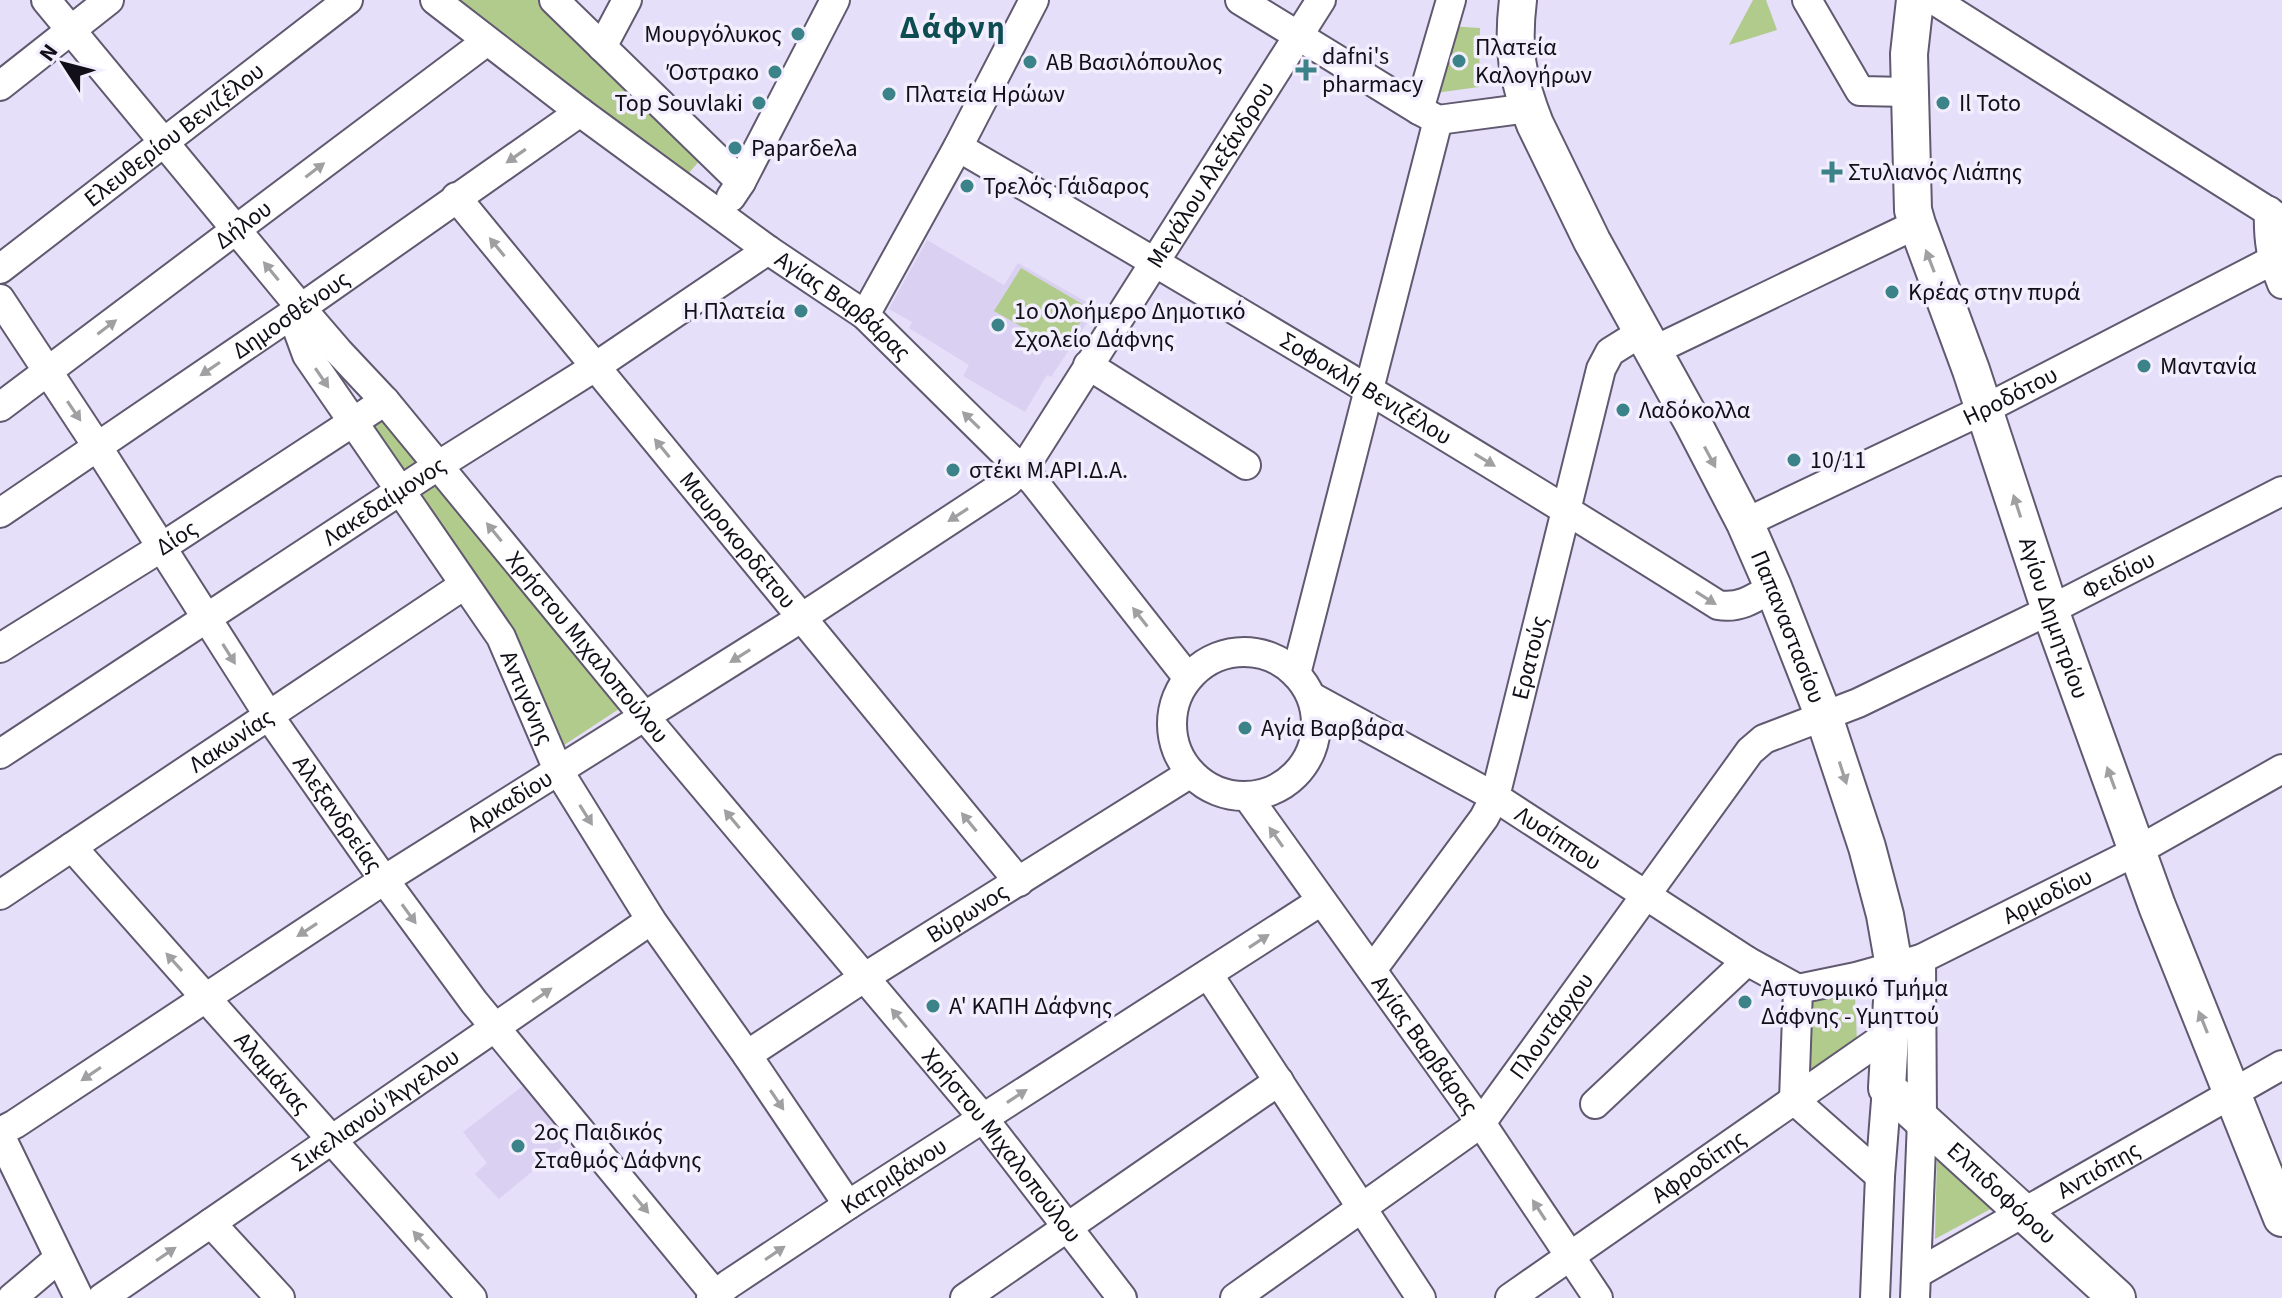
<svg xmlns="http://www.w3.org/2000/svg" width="2282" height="1298" font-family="'Source Sans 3',sans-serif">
  <rect width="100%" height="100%" fill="#e6dff9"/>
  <g fill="#dad0f2">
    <polygon points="927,240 1004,285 1018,263 1097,308 1051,377 1047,375 1025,412 963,376 969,365 909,328 912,322 889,309"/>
    <polygon points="524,1085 550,1117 549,1119 553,1123 556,1121 570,1140 499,1199 475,1174 487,1163 463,1132"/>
  </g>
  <g fill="#b1cb8c">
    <polygon points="458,0 538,0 701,159 688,174 551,79"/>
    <polygon points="1753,0 1766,0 1777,30 1729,45"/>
    <polygon points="1448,26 1480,28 1479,87 1428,94"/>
    <polygon points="1021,268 1089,308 1063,350 994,311"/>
    <polygon points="384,411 428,464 399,485 358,426"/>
    <polygon points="440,481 625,705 558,749 408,497"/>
    <polygon points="1855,995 1857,1042 1799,1080 1802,998"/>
    <polygon points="1937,1154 1998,1205 1935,1239"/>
  </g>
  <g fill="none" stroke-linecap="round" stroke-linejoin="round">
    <g stroke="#60596f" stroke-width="32">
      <g id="minor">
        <path id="s1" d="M46,0L301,308L338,351L385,401L645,717L983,1118L1122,1298"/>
        <path id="s2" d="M435,0L580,112L768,250L865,315L1034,482L1188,678"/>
        <polyline points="554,0 741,182"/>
        <polyline points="1240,0 1419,110 1438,120 1529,108"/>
        <polyline points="1807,0 1860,91 1908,92"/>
        <polyline points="1934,0 2282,220"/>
        <polyline points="602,47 627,0"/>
        <polyline points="0,86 109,0"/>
        <polyline points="1419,110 1451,0"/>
        <path id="s3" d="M958,147C1214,296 1468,447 1718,605C1740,609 1755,598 1773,587"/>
        <path id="s4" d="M456,197L1019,882"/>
        <polyline points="731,197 741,182 835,0"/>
        <path d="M2269,211C2268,240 2271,257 2282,284"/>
        <path id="s5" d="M0,269L348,0"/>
        <path id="s6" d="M0,299L97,446L269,716L377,870L474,1002L718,1298"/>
        <path id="s7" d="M301,308L296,325L307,355L501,637L558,770L651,920L747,1055L848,1205"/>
        <polyline points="865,315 958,147 1034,0"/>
        <polyline points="1653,351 1917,224"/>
        <polyline points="1088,365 1246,465"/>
        <path id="s8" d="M0,407L487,41"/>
        <path id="s9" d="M0,513L301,308L580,112"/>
        <path id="s10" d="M1745,523L1985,409L2273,260"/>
        <path id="s11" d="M0,648L162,547L385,401"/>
        <circle cx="1244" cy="724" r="72"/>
        <polyline points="1296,674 1438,120"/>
        <path id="s12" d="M1312,697L1495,797L1747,961L1798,989"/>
        <path id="s13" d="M0,754L439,465L595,367L768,250"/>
        <path id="s14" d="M1247,796L1481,1123L1598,1298"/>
        <path id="s15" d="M72,847L472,1298"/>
        <path id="s16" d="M0,895L464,585"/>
        <path id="s17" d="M1372,970L1484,818L1495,797L1601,369L1610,352L1642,332"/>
        <polyline points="1208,974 1421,1298"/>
        <path id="s18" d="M1798,989L1856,977L1921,959L2137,851L2282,769"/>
        <path id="s19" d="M747,1055L865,977L1191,773"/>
        <polyline points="1794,1100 1880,1176"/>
        <polyline points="1794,1100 1798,989"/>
        <polyline points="1595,1104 1747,961"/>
        <path id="s20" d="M0,1132L15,1124L384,880L801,618L1008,482L1031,457L1321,0"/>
        <polyline points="0,1135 79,1298"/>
        <polyline points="211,1223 280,1298"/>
        <path id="s21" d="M1916,1274L2282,1065"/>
        <polyline points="12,1298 59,1258"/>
        <path id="s22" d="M102,1298L651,920"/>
        <path id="s23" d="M711,1298L729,1284L848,1205L1321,901"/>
        <polyline points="965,1298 1279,1081"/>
        <path id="s24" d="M1235,1298L1481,1123L1750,751L1764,739L1858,703L2050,610L2282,491"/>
        <path id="s25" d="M1510,1298L1890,1033"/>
        <polyline points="1875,1298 1880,1176 1887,1088"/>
        <polyline points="1915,1298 1922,1121 1921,959"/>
      </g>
    </g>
    <g stroke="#60596f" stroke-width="40">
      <g id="major">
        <path id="s26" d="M1518,0C1512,48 1517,79 1535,124L1592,241L1693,423L1745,523L1773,587L1824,717L1867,847L1885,915L1894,966L1887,1088L2117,1298"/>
        <path id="s27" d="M1915,0L1909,54L1913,210L1917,224L1971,370L2050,610L2157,906L2282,1218"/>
      </g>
    </g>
    <use href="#minor" stroke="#fff" stroke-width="28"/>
    <use href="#major" stroke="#fff" stroke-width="36"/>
  </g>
  <defs><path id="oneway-solid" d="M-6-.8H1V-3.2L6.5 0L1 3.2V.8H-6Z" transform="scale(2)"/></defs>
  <g fill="#a09fa2">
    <use href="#oneway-solid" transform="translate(516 156) rotate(145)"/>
    <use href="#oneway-solid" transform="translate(315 170) rotate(-37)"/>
    <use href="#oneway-solid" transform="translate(497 247) rotate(-129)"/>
    <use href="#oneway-solid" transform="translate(1930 261) rotate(-111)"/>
    <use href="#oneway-solid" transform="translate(271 271) rotate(-129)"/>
    <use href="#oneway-solid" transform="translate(107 327) rotate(-37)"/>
    <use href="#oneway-solid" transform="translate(210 369) rotate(146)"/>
    <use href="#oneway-solid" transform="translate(322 378) rotate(56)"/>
    <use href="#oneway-solid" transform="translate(74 411) rotate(56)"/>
    <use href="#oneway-solid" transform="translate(971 420) rotate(-136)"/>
    <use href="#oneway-solid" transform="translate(662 448) rotate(-129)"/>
    <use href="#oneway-solid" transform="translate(1710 457) rotate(62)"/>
    <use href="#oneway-solid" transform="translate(1485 460) rotate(31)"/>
    <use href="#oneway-solid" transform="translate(2017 506) rotate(-108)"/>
    <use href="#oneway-solid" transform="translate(958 515) rotate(147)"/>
    <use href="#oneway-solid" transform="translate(494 532) rotate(-129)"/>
    <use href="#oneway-solid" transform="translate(1706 598) rotate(32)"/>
    <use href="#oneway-solid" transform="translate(1140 617) rotate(-128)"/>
    <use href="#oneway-solid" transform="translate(229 654) rotate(58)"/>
    <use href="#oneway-solid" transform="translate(740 656) rotate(148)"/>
    <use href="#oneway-solid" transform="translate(1843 773) rotate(72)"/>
    <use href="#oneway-solid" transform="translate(2111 778) rotate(-110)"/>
    <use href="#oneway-solid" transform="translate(586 815) rotate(58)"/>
    <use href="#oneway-solid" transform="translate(732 819) rotate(-130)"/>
    <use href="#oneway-solid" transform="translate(969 822) rotate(-129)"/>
    <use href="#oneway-solid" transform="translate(1276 837) rotate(-125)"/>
    <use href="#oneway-solid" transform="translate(409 914) rotate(54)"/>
    <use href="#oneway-solid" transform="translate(307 930) rotate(147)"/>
    <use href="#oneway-solid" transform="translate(1259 941) rotate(-33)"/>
    <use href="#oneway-solid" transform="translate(174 962) rotate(-132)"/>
    <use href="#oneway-solid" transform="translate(542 995) rotate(-35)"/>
    <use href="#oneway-solid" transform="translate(899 1018) rotate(-130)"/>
    <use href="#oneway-solid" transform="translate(2203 1022) rotate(-112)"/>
    <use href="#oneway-solid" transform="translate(91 1074) rotate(146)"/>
    <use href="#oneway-solid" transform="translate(1017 1096) rotate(-33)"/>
    <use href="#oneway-solid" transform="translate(777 1100) rotate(56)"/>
    <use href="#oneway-solid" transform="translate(641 1204) rotate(50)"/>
    <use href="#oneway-solid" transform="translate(1539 1210) rotate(-123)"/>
    <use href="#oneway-solid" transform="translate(421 1240) rotate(-132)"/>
    <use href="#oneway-solid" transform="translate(775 1253) rotate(-34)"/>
    <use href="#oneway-solid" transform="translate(166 1254) rotate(-34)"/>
  </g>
  <g fill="#3b8389" stroke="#f2eefe" stroke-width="3">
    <circle cx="798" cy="34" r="8"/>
    <circle cx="1459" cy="61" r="8"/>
    <circle cx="1030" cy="62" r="8"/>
    <path d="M1302 58h8v8h8v8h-8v8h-8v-8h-8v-8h8z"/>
    <circle cx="775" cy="72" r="8"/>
    <circle cx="889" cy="94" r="8"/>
    <circle cx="759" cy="103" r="8"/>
    <circle cx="1943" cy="103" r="8"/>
    <circle cx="735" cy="148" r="8"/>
    <path d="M1828 160h8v8h8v8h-8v8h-8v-8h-8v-8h8z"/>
    <circle cx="967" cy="186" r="8"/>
    <circle cx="1892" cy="292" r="8"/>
    <circle cx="801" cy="311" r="8"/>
    <circle cx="998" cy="325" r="8"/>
    <circle cx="2144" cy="366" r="8"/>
    <circle cx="1623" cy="410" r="8"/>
    <circle cx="1794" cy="460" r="8"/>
    <circle cx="953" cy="470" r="8"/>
    <circle cx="1245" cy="728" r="8"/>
    <circle cx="1745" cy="1002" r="8"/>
    <circle cx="933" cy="1006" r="8"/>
    <circle cx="518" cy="1146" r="8"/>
  </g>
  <g text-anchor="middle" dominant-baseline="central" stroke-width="7" stroke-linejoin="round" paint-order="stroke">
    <g font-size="24" fill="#110f17" stroke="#f2eefe" text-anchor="start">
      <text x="782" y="34" text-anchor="end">Μουργόλυκος</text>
      <text x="1475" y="47">Πλατεία<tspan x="1475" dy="28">Καλογήρων</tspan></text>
      <text x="1322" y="56">dafni's<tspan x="1322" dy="28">pharmacy</tspan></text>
      <text x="1046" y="62">ΑΒ Βασιλόπουλος</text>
      <text x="759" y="72" text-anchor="end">Όστρακο</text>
      <text x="905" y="94">Πλατεία Ηρώων</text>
      <text x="743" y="103" text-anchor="end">Top Souvlaki</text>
      <text x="1959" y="103">Il Toto</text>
      <text x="751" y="148">Paparδeλa</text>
      <text x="1848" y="172">Στυλιανός Λιάπης</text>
      <text x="983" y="186">Τρελός Γάιδαρος</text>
      <text x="1908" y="292">Κρέας στην πυρά</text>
      <text x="785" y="311" text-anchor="end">Η Πλατεία</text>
      <text x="1014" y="311">1ο Ολοήμερο Δημοτικό<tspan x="1014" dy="28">Σχολείο Δάφνης</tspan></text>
      <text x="2160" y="366">Μαντανία</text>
      <text x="1639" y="410">Λαδόκολλα</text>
      <text x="1810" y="460">10/11</text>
      <text x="969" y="470">στέκι Μ.ΑΡΙ.Δ.Α.</text>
      <text x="1261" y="728">Αγία Βαρβάρα</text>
      <text x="1761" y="988">Αστυνομικό Τμήμα<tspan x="1761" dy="28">Δάφνης - Υμηττού</tspan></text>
      <text x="949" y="1006">Α' ΚΑΠΗ Δάφνης</text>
      <text x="534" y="1132">2ος Παιδικός<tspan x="534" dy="28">Σταθμός Δάφνης</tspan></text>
    </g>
    <g font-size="24" fill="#110f17" stroke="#f2eefe">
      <text stroke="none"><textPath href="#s5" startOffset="220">Ελευθερίου Βενιζέλου</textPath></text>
      <text stroke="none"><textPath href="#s20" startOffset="1568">Μεγάλου Αλεξάνδρου</textPath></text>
      <text stroke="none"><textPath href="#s8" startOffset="304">Δήλου</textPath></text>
      <text stroke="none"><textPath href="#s2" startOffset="510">Αγίας Βαρβάρας</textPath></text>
      <text stroke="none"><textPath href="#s9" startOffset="352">Δημοσθένους</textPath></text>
      <text stroke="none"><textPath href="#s3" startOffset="474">Σοφοκλή Βενιζέλου</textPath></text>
      <text stroke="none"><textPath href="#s10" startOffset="294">Ηροδότου</textPath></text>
      <text stroke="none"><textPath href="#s13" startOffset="460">Λακεδαίμονος</textPath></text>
      <text stroke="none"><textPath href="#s11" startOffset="208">Δίος</textPath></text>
      <text stroke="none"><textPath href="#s4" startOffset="444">Μαυροκορδάτου</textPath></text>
      <text stroke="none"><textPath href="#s24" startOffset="1170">Φειδίου</textPath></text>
      <text stroke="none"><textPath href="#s27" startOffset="642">Αγίου Δημητρίου</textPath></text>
      <text stroke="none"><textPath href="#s26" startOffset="690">Παπαναστασίου</textPath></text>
      <text stroke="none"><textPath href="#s1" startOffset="844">Χρήστου Μιχαλοπούλου</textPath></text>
      <text stroke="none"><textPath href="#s17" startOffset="356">Ερατούς</textPath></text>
      <text stroke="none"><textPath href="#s7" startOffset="458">Αντιγόνης</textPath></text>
      <text stroke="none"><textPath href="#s16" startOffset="278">Λακωνίας</textPath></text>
      <text stroke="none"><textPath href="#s20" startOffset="608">Αρκαδίου</textPath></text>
      <text stroke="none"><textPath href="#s6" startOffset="616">Αλεξανδρείας</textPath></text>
      <text stroke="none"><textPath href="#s12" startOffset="284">Λυσίππου</textPath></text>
      <text stroke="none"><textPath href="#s18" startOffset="268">Αρμοδίου</textPath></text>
      <text stroke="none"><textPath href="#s19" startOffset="262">Βύρωνος</textPath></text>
      <text stroke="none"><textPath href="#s24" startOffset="422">Πλουτάρχου</textPath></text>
      <text stroke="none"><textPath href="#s14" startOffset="306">Αγίας Βαρβάρας</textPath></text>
      <text stroke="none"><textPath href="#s15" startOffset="302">Αλαμάνας</textPath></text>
      <text stroke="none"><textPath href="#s22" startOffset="332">Σικελιανού Άγγελου</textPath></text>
      <text stroke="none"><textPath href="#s1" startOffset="1492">Χρήστου Μιχαλοπούλου</textPath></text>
      <text stroke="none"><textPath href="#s25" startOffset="230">Αφροδίτης</textPath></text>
      <text stroke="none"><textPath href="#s21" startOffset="210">Αντιόπης</textPath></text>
      <text stroke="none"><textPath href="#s23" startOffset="220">Κατριβάνου</textPath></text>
      <text stroke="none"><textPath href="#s26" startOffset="1324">Ελπιδοφόρου</textPath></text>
    </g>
    <g font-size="32" font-weight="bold" letter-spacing="2" fill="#0d4c51" stroke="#f2eefe">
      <text x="953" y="28">Δάφνη</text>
    </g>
  </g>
  <g transform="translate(64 64) rotate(306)" stroke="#f2eefe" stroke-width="6" paint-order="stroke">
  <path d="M0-6L14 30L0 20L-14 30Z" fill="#110f17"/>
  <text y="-12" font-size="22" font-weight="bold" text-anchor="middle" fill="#110f17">N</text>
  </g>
</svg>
